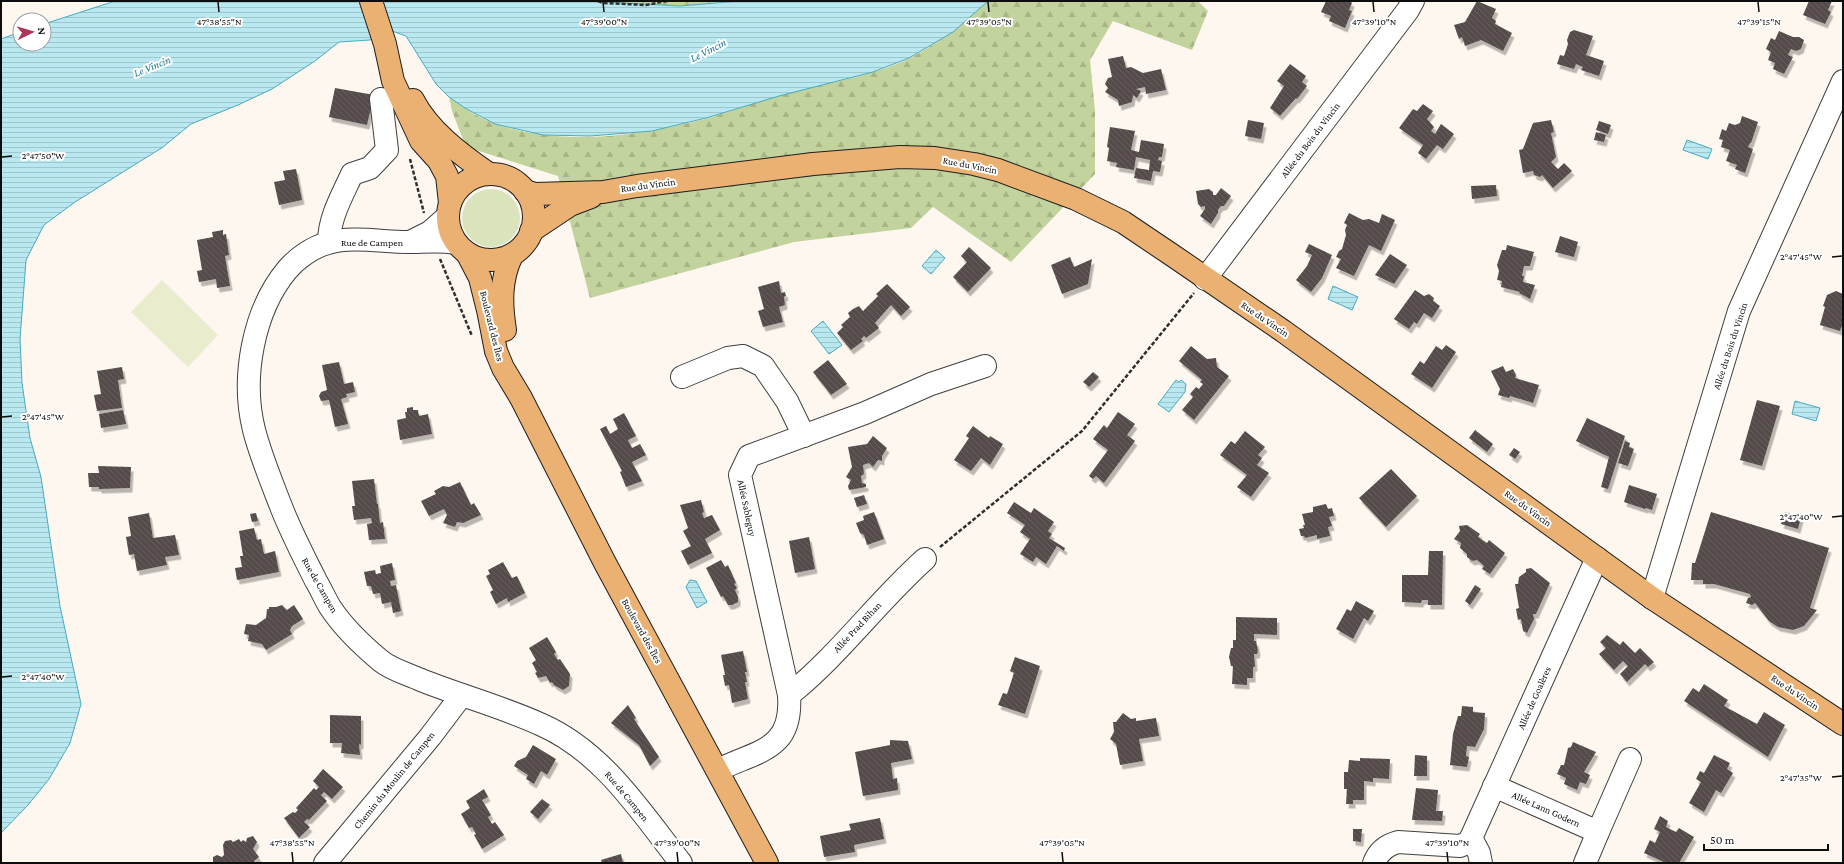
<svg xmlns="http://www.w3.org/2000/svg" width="1844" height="864" font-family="'Crimson Pro',serif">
  <defs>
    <pattern id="forest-firs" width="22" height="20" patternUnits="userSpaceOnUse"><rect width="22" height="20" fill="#c2d39d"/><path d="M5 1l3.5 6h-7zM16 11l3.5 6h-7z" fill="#a6b486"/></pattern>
    <pattern id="water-rules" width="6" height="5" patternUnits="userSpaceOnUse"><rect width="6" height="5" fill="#b9e8f0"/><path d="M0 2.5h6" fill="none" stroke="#9ec6cd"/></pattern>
    <pattern id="building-back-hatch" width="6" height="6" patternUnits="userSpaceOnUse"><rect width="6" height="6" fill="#554c4b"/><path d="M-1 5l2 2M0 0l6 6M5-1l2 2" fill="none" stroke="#686160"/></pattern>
    <filter id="shadow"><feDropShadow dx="2.5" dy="4.5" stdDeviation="0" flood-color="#0004"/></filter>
  </defs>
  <rect width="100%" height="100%" fill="#fdf7ef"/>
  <circle fill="#dae4bc" cx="491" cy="218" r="29"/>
  <g fill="url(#forest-firs)">
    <polygon points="584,1 740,1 680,6"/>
    <path d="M988,1H1198L1208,11L1192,50L1113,21L1090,60L1095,111V174L1011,262L933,207L911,228L794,242L590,298L558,176L466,147L452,111L449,97C463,107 480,119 496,124C562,147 638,136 705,119C730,112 754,102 780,95C822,83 870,78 910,58C939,43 963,23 988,1Z"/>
  </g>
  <polygon fill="#e9edcd" points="162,280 218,335 188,367 131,312"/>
  <g fill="url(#water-rules)" stroke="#47abbf">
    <polygon points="115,1 584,1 680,6 740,1 988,1 953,32 909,58 873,72 779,96 706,118 652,131 590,136 543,135 495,124 465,108 449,97 436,84 406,36 392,31 370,40 339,42 315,61 272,89 238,105 191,124 163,147 75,202 44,225 26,260 20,339 22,383 30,438 41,477 60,606 81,704 70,743 49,779 28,805 1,833 1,39 20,32 20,44 44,44 44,24"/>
    <polygon points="1687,140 1712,149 1708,159 1683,150"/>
    <polygon points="936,250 945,258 931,274 922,266"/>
    <polygon points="1333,286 1358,297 1352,310 1328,299"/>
    <polygon points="823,321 842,345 829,354 811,331"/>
    <polygon points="1176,380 1179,382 1181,380 1186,384 1185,392 1169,412 1158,404"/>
    <polygon points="1795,401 1820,408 1816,421 1792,414"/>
    <polygon points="690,580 696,581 707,602 697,608 686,587"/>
  </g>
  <g fill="url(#building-back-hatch)" filter="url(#shadow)">
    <polygon points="1326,1 1350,1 1352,3 1349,10 1352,11 1345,28 1329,21 1331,16 1321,12"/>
    <polygon points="1477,1 1496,9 1492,18 1496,21 1495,24 1512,33 1503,51 1481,40 1465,46 1462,37 1459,39 1454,25 1465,22"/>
    <polygon points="1809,1 1832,1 1828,10 1831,12 1825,24 1803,15"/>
    <polygon points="1574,30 1593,36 1586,55 1604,61 1599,76 1581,70 1583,67 1576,64 1574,69 1557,64 1560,55 1564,56 1568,44 1567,40 1570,32"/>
    <polygon points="1779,31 1793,37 1799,37 1804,40 1801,49 1796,51 1791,49 1788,55 1793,57 1784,74 1773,69 1775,63 1768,60 1771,52 1766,49 1771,38 1775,40"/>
    <polygon points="1123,56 1126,68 1131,67 1143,73 1161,69 1166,90 1146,94 1145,87 1136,89 1141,91 1137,98 1133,95 1132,102 1119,106 1118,100 1105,92 1108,88 1105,84 1108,78 1112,77 1108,59"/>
    <polygon points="1290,64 1306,76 1302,82 1307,86 1297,99 1296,98 1280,116 1270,108 1284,86 1277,81"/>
    <polygon points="335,88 374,95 367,125 329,117"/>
    <polygon points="1423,104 1433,111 1427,119 1434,127 1431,131 1435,134 1441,124 1454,134 1443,149 1437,145 1426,159 1418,153 1423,145 1399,128 1413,109 1417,111"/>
    <polygon points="1742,116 1758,122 1751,143 1750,143 1748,147 1753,149 1745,173 1735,169 1737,165 1726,161 1730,150 1721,147 1723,140 1719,139 1722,129 1726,131 1729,123 1735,125 1740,123"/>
    <polygon points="1248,120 1264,123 1261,139 1245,136"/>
    <polygon points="1551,120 1554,132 1551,133 1556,157 1551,162 1558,169 1564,163 1572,171 1553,188 1542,175 1540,177 1534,175 1533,171 1523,173 1519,150 1523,149 1533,123"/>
    <polygon points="1599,121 1611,125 1608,134 1596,130"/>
    <polygon points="1110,127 1135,131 1131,150 1139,152 1141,140 1164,144 1162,157 1159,157 1158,160 1162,161 1160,172 1153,171 1151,181 1134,178 1136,168 1149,170 1150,160 1136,157 1134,170 1116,167 1117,163 1107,161 1109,148 1107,147"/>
    <polygon points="1596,132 1606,135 1604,142 1594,140"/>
    <polygon points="296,169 302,200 279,205 274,182 285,180 283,171"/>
    <polygon points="1496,185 1497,196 1472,199 1471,186"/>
    <polygon points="1221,188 1231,196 1224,206 1221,206 1218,210 1218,213 1211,224 1200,216 1205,209 1205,206 1201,207 1198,204 1196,191 1209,189 1213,192 1213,195 1216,195"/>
    <polygon points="1349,213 1363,220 1369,219 1379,223 1382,214 1395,220 1381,251 1369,245 1354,276 1336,268 1341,259 1336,257 1339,251 1342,249 1346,235 1345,230 1347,225 1344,223"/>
    <polygon points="223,230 223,235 226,234 229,255 225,256 230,286 217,288 216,279 199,282 197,271 202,270 197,240 213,237 212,232"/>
    <polygon points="1560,236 1578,242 1574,257 1555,252"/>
    <polygon points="1309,244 1332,255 1322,278 1311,292 1296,280 1307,266 1312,255 1305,252"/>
    <polygon points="1507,245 1534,252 1530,266 1524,266 1522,276 1524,276 1523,282 1535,285 1530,299 1519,293 1520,292 1501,287 1502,281 1497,280 1499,271 1497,265 1502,250 1506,250"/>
    <polygon points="969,247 991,268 968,292 953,277 967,262 961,256"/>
    <polygon points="1390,254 1407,265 1394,284 1375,275"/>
    <polygon points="1070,257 1074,267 1092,259 1088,284 1062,294 1051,265"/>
    <polygon points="779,281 781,293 785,292 786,296 784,297 785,305 779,307 783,322 763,327 758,311 764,309 758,287"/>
    <polygon points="887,284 910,307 901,316 891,305 875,323 879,328 866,338 864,336 861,339 863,341 851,350 837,333 843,327 841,325 850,317 848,313 853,309 859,306 863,311 878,296 876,294"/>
    <polygon points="1415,290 1424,296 1429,294 1434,298 1433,301 1440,306 1432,318 1424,313 1417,324 1414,322 1409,329 1394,319"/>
    <polygon points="1836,291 1843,294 1843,323 1840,331 1820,325 1825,307 1823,306 1827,295"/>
    <polygon points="1446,345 1456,352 1432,388 1411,374 1420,361 1424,364 1436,346 1442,350"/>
    <polygon points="1191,346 1207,359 1216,358 1217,367 1229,376 1194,420 1182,410 1193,397 1190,394 1196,387 1199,389 1203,384 1200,382 1202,380 1179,361"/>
    <polygon points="828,360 847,384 831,395 813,372"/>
    <polygon points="339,362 344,384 353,382 355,392 346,394 347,397 341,399 348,424 335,427 329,400 321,401 319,396 321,392 327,390 322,365"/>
    <polygon points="1503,366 1506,372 1513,369 1516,375 1515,378 1539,385 1533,403 1510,396 1509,398 1498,395 1500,389 1491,371"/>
    <polygon points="122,367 124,379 118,380 122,408 97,411 94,395 101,394 97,371"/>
    <polygon points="1093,372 1099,377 1089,387 1083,382"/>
    <polygon points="1757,400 1780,406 1762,466 1740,460"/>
    <polygon points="413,407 413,410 418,410 419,416 428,414 432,434 400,440 397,420 406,418 405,412 407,412 407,408"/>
    <polygon points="123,410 126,424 101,428 99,414"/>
    <polygon points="1118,412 1135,424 1127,435 1135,441 1104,483 1096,476 1093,479 1089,476 1108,450 1093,439 1104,425 1107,428"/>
    <polygon points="624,413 636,436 628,440 632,448 640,444 646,455 632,462 642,481 626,487 620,472 622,471 600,429 606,426 610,434 618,429 613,419"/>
    <polygon points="1587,418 1625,436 1608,489 1601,487 1609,457 1576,441"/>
    <polygon points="973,426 989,438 990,436 1003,444 990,465 981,458 971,471 954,460 969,438 966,436"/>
    <polygon points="1475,430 1493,444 1487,452 1469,438"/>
    <polygon points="1245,431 1265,447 1258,455 1262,458 1257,465 1269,473 1251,497 1237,487 1247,475 1220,455 1231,441 1235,444"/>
    <polygon points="873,436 887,448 882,456 882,461 878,460 873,467 869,463 863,465 864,474 861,476 862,483 866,484 866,487 849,490 848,486 851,480 846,477 852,467 848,447 867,444"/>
    <polygon points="1625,441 1630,443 1629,447 1634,449 1628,466 1618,463"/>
    <polygon points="1514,448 1520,452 1515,459 1509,455"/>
    <polygon points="98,466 131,467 130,488 99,489 99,487 89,487 88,473 99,473"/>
    <polygon points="1391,469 1417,496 1386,527 1359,498"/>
    <polygon points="374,479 377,504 378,504 380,523 383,522 385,539 369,540 367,524 372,523 371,518 354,520 352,506 355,506 352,481"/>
    <polygon points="460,482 471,505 474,503 481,515 463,523 457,522 455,527 443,523 447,515 444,509 429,516 421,501 436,494 434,491 443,486 449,487"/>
    <polygon points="1629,485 1657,494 1652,510 1646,508 1645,509 1624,502"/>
    <polygon points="864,495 867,504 857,507 854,498"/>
    <polygon points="701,500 704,512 702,513 704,518 712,515 720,530 705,539 712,553 688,565 681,551 691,546 683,531 688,528 680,505"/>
    <polygon points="1014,502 1031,513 1034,508 1054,522 1048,531 1052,534 1049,538 1065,548 1064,551 1057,546 1046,564 1036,557 1033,562 1020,554 1030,539 1020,532 1025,525 1007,513"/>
    <polygon points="1326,504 1328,509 1332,508 1334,516 1329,517 1332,526 1328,527 1330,536 1317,539 1317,535 1305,538 1304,536 1301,536 1299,529 1304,528 1303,525 1305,525 1302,514 1313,512 1313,507"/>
    <polygon points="874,512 884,539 867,545 864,535 860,533 856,523 864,520 863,516"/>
    <polygon points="1711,512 1829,548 1810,608 1817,610 1804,626 1793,630 1778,627 1769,621 1755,603 1752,605 1746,603 1748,598 1751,597 1750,594 1714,584 1703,584 1703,580 1691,580 1692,563 1695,563"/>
    <polygon points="1785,512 1801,517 1798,529 1781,524"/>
    <polygon points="149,513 153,538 175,535 179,555 165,557 167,565 137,571 134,554 129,555 126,537 131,536 128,517"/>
    <polygon points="256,513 258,521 252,522 250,514"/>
    <polygon points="1467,525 1480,534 1478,537 1487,543 1489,540 1505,553 1490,574 1482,569 1484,566 1477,560 1472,561 1467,557 1467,554 1460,548 1461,543 1454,539 1460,531 1459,526"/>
    <polygon points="254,528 257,540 261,539 264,554 275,551 279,572 237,580 235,568 242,567 240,556 243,556 239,531"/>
    <polygon points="809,537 815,569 795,573 789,541"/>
    <polygon points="1429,551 1443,551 1442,605 1428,605 1428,600 1422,600 1421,603 1402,602 1402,575 1428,575"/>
    <polygon points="721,560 725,567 728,565 736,583 734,584 737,588 735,590 738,597 738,602 732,605 728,605 723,596 721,597 706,568"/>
    <polygon points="503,562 512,578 517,576 525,593 508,602 507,598 496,604 490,592 493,590 486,576 490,574 488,570"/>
    <polygon points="392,563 395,580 390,581 391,586 396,585 401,611 393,613 391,602 382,604 380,593 373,594 371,586 367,586 364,572 375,570 376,574 381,573 380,566"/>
    <polygon points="1531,568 1550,583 1536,614 1533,614 1534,619 1527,633 1523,631 1521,619 1518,620 1516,609 1519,608 1515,584 1518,584 1519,577 1526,572 1526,569"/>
    <polygon points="1475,585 1481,589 1470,605 1465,601"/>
    <polygon points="1356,601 1374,611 1368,621 1364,618 1353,639 1336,629 1347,609 1351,611"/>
    <polygon points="282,605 287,610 294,605 303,619 292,626 290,630 292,634 266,650 262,644 248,641 249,635 244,634 246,624 256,625 266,618 267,609 269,609 269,607 276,607"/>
    <polygon points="1236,617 1277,618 1277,635 1254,634 1254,641 1256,641 1258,651 1257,654 1254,654 1255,667 1253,667 1253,678 1247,678 1247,685 1232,684 1233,666 1231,666 1229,657 1231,648 1233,648 1233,640 1236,640"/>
    <polygon points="1607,635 1620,645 1623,641 1635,653 1640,648 1654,662 1648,667 1645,664 1627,682 1620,674 1628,666 1623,661 1614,670 1599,654 1606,648 1600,642"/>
    <polygon points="547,637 556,652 554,654 558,660 560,659 570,674 569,686 563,690 554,685 552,682 550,683 546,676 538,678 535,673 537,672 532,663 536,660 529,648"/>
    <polygon points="743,651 747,672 745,672 747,682 745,682 748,699 732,703 729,685 725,686 723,675 725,675 721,655"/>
    <polygon points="1015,657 1040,666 1025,714 998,705 1003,693 1007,694 1014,673 1010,671"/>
    <polygon points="1704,684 1728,700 1724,706 1757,724 1764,712 1785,725 1768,757 1684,701 1693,688 1699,692"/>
    <polygon points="628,705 636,718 634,719 659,757 650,766 639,745 611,723"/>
    <polygon points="1462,706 1473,707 1473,712 1485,713 1484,729 1475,747 1467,746 1466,756 1469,757 1467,767 1450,765 1453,734 1458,716 1461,716"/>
    <polygon points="1123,713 1131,719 1136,718 1136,721 1156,718 1159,736 1139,739 1143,761 1120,765 1116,744 1110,739 1114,732 1113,722 1116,722"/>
    <polygon points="330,715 361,716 361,745 359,744 360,755 341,753 342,743 330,743"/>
    <polygon points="890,740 908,741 912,759 891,763 893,779 897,778 898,790 863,796 855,752 890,745"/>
    <polygon points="1573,742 1596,752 1584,772 1590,775 1586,784 1580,782 1577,790 1564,784 1566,778 1557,774 1561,765 1564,765 1568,748 1571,747"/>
    <polygon points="533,745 556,759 547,775 541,771 534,784 526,779 528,775 514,766 517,761 526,757"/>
    <polygon points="1415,755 1427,756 1427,776 1414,776"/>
    <polygon points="1714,755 1730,763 1727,769 1733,773 1721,793 1716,790 1704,812 1689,803 1701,782 1696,779 1700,771 1704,773"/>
    <polygon points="1360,758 1390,759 1389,779 1373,778 1373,782 1364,781 1364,800 1353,800 1353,804 1346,804 1347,789 1344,789 1344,772 1348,772 1349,760 1360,761"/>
    <polygon points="323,769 343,787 332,799 324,792 321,795 327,801 309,820 307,819 304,822 310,827 299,838 284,818 293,812 295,813 298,810 296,808 314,788 316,790 319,787 313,781"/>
    <polygon points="1416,788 1438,790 1436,811 1443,811 1442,821 1412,820"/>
    <polygon points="484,789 488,797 482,800 491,815 488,817 492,824 495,822 504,835 482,849 474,835 476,834 472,827 469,828 461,814 470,808 466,801"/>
    <polygon points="542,799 550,805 538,819 530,812"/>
    <polygon points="1660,816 1668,821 1666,827 1676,832 1679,828 1694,837 1679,863 1666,863 1644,853 1650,840 1655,843 1660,832 1654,829"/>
    <polygon points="880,818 884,839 854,845 855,852 824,857 820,836 851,830 849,824"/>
    <polygon points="1353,829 1362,829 1361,842 1353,841"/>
    <polygon points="253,836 257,842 253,849 259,857 254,861 255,863 213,863 213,857 217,855 222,857 224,855 223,845 225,841 231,840 233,842 239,839 241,842 243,840 246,842 247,838"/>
    <polygon points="621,854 623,863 602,863 601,860"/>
  </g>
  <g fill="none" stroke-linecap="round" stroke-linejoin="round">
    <g stroke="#404040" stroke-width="24">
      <g id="minor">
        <polyline points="414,240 430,232 447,217"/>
        <path d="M329,242C329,218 342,196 352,174L370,168L387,150L381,99"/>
        <path d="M456,243C440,240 424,242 407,242C383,242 351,236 328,243C313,247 297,258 287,270C253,311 241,378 254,430C261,457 272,483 282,509C292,534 304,557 316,581C321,589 325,599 330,607C343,627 363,646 381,661C392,670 408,674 421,680C461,696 503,707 542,725C603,752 641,812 681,863"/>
        <polyline points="1205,279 1408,10 1413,1"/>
        <polyline points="682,377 728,358 743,356 763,366 787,401 804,436"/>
        <polyline points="1652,598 1739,311 1843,81"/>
        <path d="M789,695C839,655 877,602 925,559"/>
        <path d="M718,770C759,750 793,750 789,695L740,475L749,456L865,413L931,384L985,366"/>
        <polyline points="1494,786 1598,832 1630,759"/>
        <polyline points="1471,838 1479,853 1481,863"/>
        <polyline points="325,863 430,737 461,696"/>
        <path d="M1374,863C1378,852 1387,845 1398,842L1460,846L1467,843L1471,838L1597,558"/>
        <polyline points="1585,863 1598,832"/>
      </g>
    </g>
    <g stroke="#1e1e1e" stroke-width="24">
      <g id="major">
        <polyline points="371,1 385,44 393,81 421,141 439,161 447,176 450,203"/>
        <path d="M413,100C429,131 461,155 489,174"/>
        <circle cx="491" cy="217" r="43"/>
        <polyline points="525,191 535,194 603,192 637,186 813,164 900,157 935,158 974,164 998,170 1076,199 1123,222 1172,255 1283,331 1652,598 1843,724"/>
        <polyline points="531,231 570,205 591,197"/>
        <polyline points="467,253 480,278 488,310 496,351 503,368 521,398 605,563 767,863"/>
        <path d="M505,330C501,304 500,280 512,255"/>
      </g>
    </g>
    <g stroke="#2f2f2f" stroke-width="2.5" stroke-dasharray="4 2" stroke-linecap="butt">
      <polyline points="598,1 603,3 646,5 667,1"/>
      <polyline points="410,159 424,213"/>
      <polyline points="440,259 472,336"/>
      <polyline points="940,547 1082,431 1194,293"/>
    </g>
    <use href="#minor" stroke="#fff" stroke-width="22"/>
    <use href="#major" stroke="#eab172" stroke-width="22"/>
  </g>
  <path fill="none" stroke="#0d0d0d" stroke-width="1.5" d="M218,2L219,12M603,2L604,12M988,2L989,12M1373,2L1374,12M1758,2L1759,12M2,157L12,156M1832,257L1842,256M2,417L12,416M1832,517L1842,516M2,677L12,676M1832,777L1842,776M292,852L293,862M677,852L678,862M1062,852L1063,862M1447,852L1448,862"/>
  <g text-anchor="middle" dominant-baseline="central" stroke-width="4" stroke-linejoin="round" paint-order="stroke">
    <g font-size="10" fill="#0d0d0d" stroke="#fff">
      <text transform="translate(1310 140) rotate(-53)">Allée du Bois du Vincin</text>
      <text transform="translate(970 165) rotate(11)">Rue du Vincin</text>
      <text transform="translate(648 185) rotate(-8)">Rue du Vincin</text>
      <text x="372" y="242">Rue de Campen</text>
      <text transform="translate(1265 319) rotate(34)">Rue du Vincin</text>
      <text transform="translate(492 326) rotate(76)">Boulevard des Îles</text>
      <text transform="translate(1730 346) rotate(-72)">Allée du Bois du Vincin</text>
      <text transform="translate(747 508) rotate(78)">Allée Sableguy</text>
      <text transform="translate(1528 508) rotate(36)">Rue du Vincin</text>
      <text transform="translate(320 585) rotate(60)">Rue de Campen</text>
      <text transform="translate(857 627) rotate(-47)">Allée Prad Bihan</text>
      <text transform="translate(642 631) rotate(61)">Boulevard des Îles</text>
      <text transform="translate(1795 692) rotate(34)">Rue du Vincin</text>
      <text transform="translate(1534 698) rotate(-66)">Allée de Goalères</text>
      <text transform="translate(394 780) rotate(-51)">Chemin du Moulin de Campen</text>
      <text transform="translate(627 796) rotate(50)">Rue de Campen</text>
      <text transform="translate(1546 809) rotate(24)">Allée Lann Godern</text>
    </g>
    <g font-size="11" font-style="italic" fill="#237b92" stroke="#fff">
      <text transform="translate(708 50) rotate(-27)">Le Vincin</text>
      <text transform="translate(152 66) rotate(-22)">Le Vincin</text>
    </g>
  </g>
  <g font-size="10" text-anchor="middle" fill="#0d0d0d" stroke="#fff" stroke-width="4" stroke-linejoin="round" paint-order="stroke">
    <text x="219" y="25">47°38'55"N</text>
    <text x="604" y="25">47°39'00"N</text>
    <text x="989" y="25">47°39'05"N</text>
    <text x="1374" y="25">47°39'10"N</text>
    <text x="1759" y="25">47°39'15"N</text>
    <text x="43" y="159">2°47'50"W</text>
    <text x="1801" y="260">2°47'45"W</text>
    <text x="43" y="420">2°47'45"W</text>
    <text x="1801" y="520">2°47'40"W</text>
    <text x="43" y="680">2°47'40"W</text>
    <text x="1801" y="781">2°47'35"W</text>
    <text x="292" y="846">47°38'55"N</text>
    <text x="677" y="846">47°39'00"N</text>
    <text x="1062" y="846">47°39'05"N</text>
    <text x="1447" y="846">47°39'10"N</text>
  </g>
  <rect width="1844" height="864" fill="none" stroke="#0d0d0d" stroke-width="4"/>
  <g transform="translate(32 32) rotate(85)"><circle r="19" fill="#ffffff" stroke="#9e9e9e"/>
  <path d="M0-3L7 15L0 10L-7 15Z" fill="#af3456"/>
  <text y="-6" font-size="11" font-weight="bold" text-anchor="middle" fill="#0d0d0d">N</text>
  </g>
  <path d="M1704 844v6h124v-6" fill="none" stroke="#0d0d0d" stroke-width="2"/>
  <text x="1710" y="844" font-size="12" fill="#0d0d0d" stroke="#ffffff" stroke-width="3" paint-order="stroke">50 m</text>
</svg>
